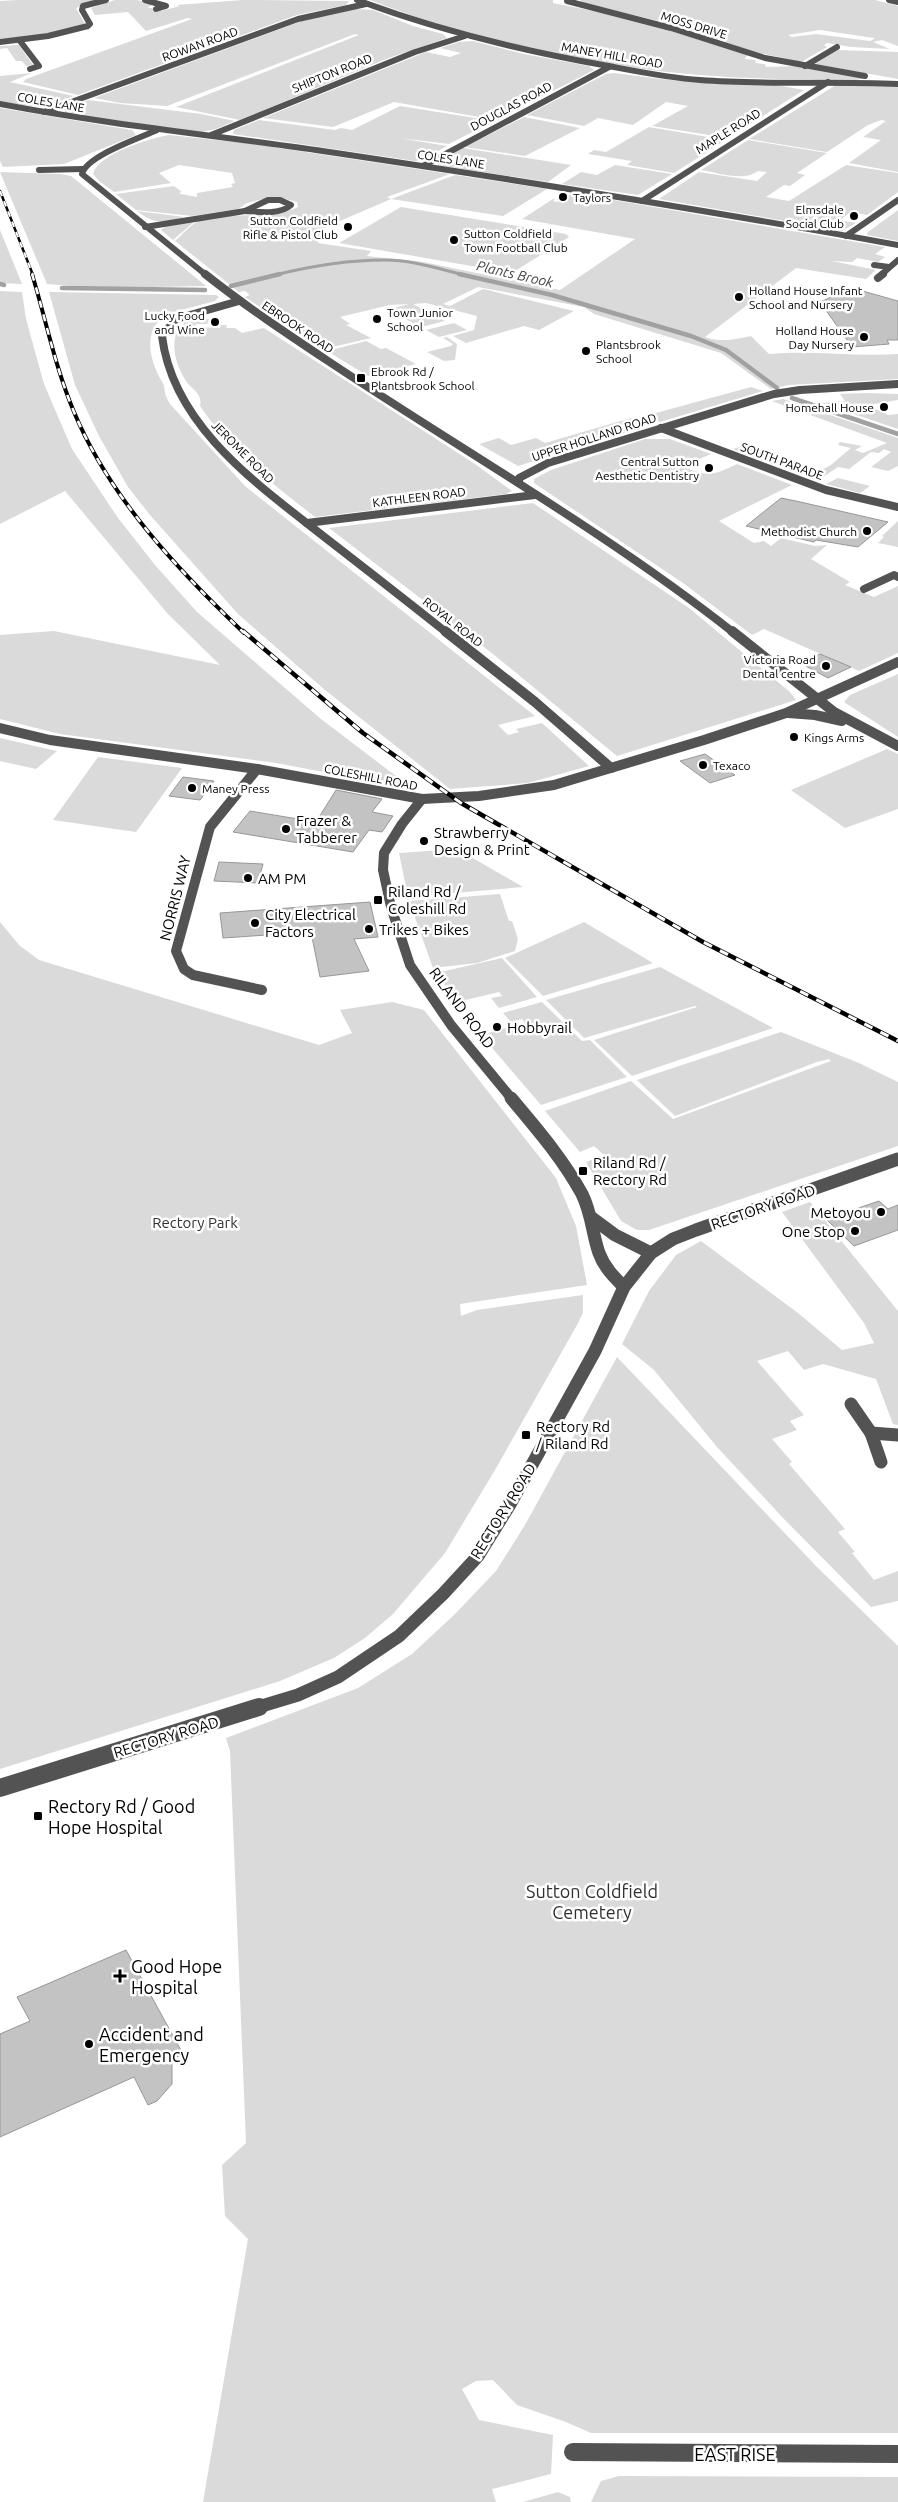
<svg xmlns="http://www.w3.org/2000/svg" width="898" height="2502" font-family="Ubuntu,sans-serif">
  <rect width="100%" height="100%" fill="#fff"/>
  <g fill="#dadada" fill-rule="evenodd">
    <polygon points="19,0 96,0 76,8 85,24 41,35 0,39 0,1"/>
    <polygon points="115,0 137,0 151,3 151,6 147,7 161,11 180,6 176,5 243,0 349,1 346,5 297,15 78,95 23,82 26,79 192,19 188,18 146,31 128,12 95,15 91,8"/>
    <path d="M370,0H553V3L634,19L747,55L745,59L756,60L755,63L765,64L766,67L798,66L863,78C854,83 820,79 807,79C659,80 509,54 370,0Z"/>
    <path d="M580,0H875L898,6V46L882,40L873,42L890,49L851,47L827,43L824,45L827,47L803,61H797L755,52L666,23L584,3ZM820,30L874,38V39L870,41L816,34L792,37L788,35Z"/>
    <polygon points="356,9 373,10 413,26 443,34 447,38 386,59 240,120 176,107 359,35 355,34 167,106 120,103 94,98 307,19"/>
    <polygon points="473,41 524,54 589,66 594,70 496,120 394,102 333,127 263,118 426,52 450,57 461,53 440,48 459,42"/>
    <polygon points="19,45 33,65 26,66 22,61 16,61 7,48 0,49 0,46"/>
    <polygon points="836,50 898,52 898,79 815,64"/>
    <path d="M32,73L10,82L74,96C42,108 33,108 0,101V76Z"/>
    <polygon points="614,73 669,80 770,84 804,90 728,138 652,126 688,106 666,102 633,125 598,118 584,126 527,115 606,74"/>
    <polygon points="836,85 898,86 898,172 849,163 881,140 863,137 886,121 881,120 868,125 827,152 749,139"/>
    <polygon points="88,100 201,114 235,121 216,129 201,132 66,114 64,109"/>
    <polygon points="400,106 494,121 449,144 399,138 447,146 422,160 415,161 233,134 234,130 259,120 335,130 341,128 352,130"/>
    <polygon points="0,108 132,130 136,135 64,164 3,167 0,161"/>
    <polygon points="524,117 580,128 525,156 465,147"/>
    <polygon points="649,127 726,140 674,173 627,165 632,161 588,154 594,150 606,152"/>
    <path d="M169,135L253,144L450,174L387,197L391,199L455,175L547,189L503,216L391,199L326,227L322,231L318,243L371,251L367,256L423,262L560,290L635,239L522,219L553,199H555L553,201L557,202L573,193L885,247L875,254L885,257L878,262L857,258L852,262L832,261L876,270L866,279L796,268L705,337C722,343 735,339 751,336L769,354C812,350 855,357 898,354V379L789,385L771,389L721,353L594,314L584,307L478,287L443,304L450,306L483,289L574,311L539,330L524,326L466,343L453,336L474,330L477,316L426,303L413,304L445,321L421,327L388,310L408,304L390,305L340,317L350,324L346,325L371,338L324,349L245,297L250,295L245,291L239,292L175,241C182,235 191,224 199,221C229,211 270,220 296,208L298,207L297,202L282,198H267L247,203L238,209L192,216L136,210L116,194L174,186L182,192L179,193L181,194L197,197V193L233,187L231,184L235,183L232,173L179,165L159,173L171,183L114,192L99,181L93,174C97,154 151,138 169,135Z"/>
    <path d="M748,140L827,153L797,173L805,175L790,186L784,185L766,197L789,201L846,165L898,173V192L867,215L851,212L840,220L856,223L842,231L659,199L699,172L757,181L767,172L758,171C742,182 720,173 701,170Z"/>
    <polygon points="463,148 571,165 548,182 438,165 438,162"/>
    <polygon points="615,165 672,174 638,195 562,184 581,172 597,175"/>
    <polygon points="0,172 60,174 71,176 206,286 101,288 47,284"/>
    <polygon points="401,207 566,234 569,237 512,273 339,243"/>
    <polygon points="898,210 898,241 867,235 868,232"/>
    <path d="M137,211L184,217C165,224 153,224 137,211Z"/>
    <polygon points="194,222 173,240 161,230 166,226"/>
    <polygon points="0,230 22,284 0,283"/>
    <polygon points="0,291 22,292 26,319 44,384 72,449 118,518 155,565 197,612 321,719 413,789 276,763 60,734 0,719 0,635 54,631 220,665 167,613 65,491 0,524"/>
    <path d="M49,292L216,295L219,297L215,301C199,306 178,309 163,318C145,330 149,355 157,372C158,376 163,382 164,386C165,394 166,397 170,404L245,486L535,716L498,725L508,735L519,732L516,729L542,723L589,766L528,783L450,789L325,690L238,614L150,515L128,487L99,436L75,385Z"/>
    <path d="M191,319H209L207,324H196L195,327L220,328L221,325H227L226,328H235L242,333L264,328L475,464L512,491L506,494L315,517C272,484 231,451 200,406C203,393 191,389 186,381C173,361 166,330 191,319Z"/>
    <polygon points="454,323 467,330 439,337 426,330"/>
    <polygon points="447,337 457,344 455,360 444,361 427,352 451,346 453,344 443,338"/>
    <polygon points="366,341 381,349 386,348 416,364 368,376 327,351"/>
    <polygon points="751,387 763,391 660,422 645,416"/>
    <polygon points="866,393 898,394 898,400 868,405 888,415 898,414 898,429 821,403 845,401 840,394"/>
    <polygon points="783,399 898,438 898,466 888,471 871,467 891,452 884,449 879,453 871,452 849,469 838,467 817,481 808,477 831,465 851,448 838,445 840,442 862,446 855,450 863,453 887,443 772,401"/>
    <polygon points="631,418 646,423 645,426 518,466 479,444 499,438 511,445 536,438 545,443"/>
    <path d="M645,439H670L711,454L685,465L688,466L686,468C710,477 714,475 737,464L792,485L719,521L754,543L764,541L771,546L781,538L815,546L827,545L811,559L850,582L845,585L874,597L898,586V653L859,671L764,629L752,635L683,583L534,483V479L551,470Z"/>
    <polygon points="745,445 783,462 773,465 733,449"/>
    <polygon points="838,478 870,486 860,493 826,484"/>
    <polygon points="533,503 689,608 790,692 796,700 617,756 493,654 329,528"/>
    <polygon points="898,521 898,547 878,543 884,537 882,536"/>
    <polygon points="898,674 898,737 844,702 850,695"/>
    <polygon points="0,738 57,751 36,769 0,761"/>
    <polygon points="887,749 898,754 898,809 845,828 791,790"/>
    <polygon points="98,757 182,768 136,832 53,820"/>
    <polygon points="457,849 523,887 408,897 399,853"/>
    <polygon points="500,894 509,921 512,921 518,939 515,951 477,963 433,968 409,901"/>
    <polygon points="0,922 19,945 39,960 319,1045 352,1033 340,1010 392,1002 424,1010 556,1178 576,1226 587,1285 460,1304 461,1316 477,1310 583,1295 583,1313 577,1325 495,1470 445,1553 393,1614 365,1638 334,1658 280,1681 0,1769"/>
    <polygon points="584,922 653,963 543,996 505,958"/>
    <polygon points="502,958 537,997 499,1008 491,998 502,996 499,992 457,1002 436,973"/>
    <polygon points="660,967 773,1028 632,1076 594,1040 697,1007 695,1006 584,1038 546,1000"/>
    <polygon points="542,1002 582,1041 590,1040 627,1077 541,1105 481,1035 525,1023 522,1019 511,1022 503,1013"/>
    <polygon points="781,1032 859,1063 898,1082 898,1146 649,1230 637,1230 621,1221 586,1162 604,1155 594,1146 580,1152 545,1111 631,1081 673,1119 831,1061 829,1059 817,1062 675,1116 637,1080"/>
    <polygon points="810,1202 898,1311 898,1425 893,1424 876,1379 823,1364 804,1370 788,1351 757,1361 804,1415 790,1421 797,1430 772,1439 792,1462 789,1464 845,1529 838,1532 855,1552 852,1553 874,1580 898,1571 898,1601 871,1607 784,1519 717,1447 654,1370 622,1344 649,1291 676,1255 701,1241 798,1313 842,1350 874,1343 864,1323 782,1212"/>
    <polygon points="617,1357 816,1566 898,1646 898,2433 591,2433 566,2422 517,2405 493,2380 476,2381 462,2389 479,2420 553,2435 551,2474 492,2489 496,2502 203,2502 248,2239 225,2216 222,2165 246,2143 230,1751 226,1738 358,1688 412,1654 455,1614 496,1571 525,1525"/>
    <polygon points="619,2476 898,2477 898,2502 591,2502 601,2481"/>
    <polygon points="558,2492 570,2497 571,2502 523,2502"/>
  </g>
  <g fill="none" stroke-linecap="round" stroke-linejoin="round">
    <path stroke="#a1a1a1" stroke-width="3" d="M275,275C311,266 348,260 385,260C412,260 439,269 465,275"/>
    <g stroke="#a1a1a1" stroke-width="4.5">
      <polyline points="459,274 552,295 691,336 726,350 777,388"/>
      <polyline points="0,284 4,285"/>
      <polyline points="231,286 280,274"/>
      <polyline points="62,288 205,290"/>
      <polyline points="792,398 898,434"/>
    </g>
  </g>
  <g fill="#c3c3c3" stroke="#979797">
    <polygon points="852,288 898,301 898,340 887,340 889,344 852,347 820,302"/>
    <polygon points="781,498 796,501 888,522 858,547 816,540 814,542 746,526"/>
    <polygon points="820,654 851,667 828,678 800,663"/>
    <polygon points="705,754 735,775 710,783 680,761"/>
    <polygon points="183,777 214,781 200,800 169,796"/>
    <polygon points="336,790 382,799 372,812 393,816 382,832 369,830 353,852 233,832 250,811 316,822"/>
    <polygon points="219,862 263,864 258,883 214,881"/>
    <polygon points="370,902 378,937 354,939 369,971 320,977 311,932 223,938 220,913"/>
    <polygon points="879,1201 888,1209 898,1205 898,1230 854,1246 826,1219"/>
    <polygon points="126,1950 183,2054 172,2059 172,2084 157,2101 148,2105 134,2077 0,2137 0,2034 30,2021 17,1997"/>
  </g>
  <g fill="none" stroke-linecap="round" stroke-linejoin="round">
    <g stroke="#535353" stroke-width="6">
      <polyline points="145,0 166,6 156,9"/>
      <path d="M357,0C437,30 519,50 603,65C635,71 668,78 700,80C766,85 832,81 898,84"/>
      <polyline points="889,0 898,2"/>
      <polyline points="567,1 671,28 765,58 865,76"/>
      <polyline points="20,41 39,66 30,69"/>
      <polyline points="0,42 48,36 88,26 90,24 82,10 83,6 106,0"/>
      <polyline points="805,66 837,47"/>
      <path d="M0,104C105,124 211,135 316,150C511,179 705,210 898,245"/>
      <polyline points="44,112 298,19 366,4"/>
      <path d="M157,130C140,138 86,156 82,174L206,275"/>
      <polyline points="211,135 415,52 465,36"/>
      <polyline points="423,166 609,67"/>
      <polyline points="39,170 83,169"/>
      <path d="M268,200H280L291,205C280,215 259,212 245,211Z"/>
      <polyline points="642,201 828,82"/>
      <polyline points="145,227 245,211"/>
      <polyline points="846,236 898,200"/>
      <polyline points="874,265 889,267"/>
      <polyline points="881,275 898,260"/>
    </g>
    <g stroke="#535353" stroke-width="8">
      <path d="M205,274C244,305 286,333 328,361C463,451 606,532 734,633"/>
      <polyline points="878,278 883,274"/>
      <path d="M239,301L176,319L162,336C173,427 260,486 327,539C367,570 407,601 447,633"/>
      <polyline points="661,428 826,490 898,507"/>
      <polyline points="519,483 519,478 548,463 774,394 800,390 898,384"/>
      <polyline points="307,523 535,495"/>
      <polyline points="864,589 894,575 898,577"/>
    </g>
    <g stroke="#535353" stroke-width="10">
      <polyline points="445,631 535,702 611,768"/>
      <polyline points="732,631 834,712 898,746"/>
      <polyline points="788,713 815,715 842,721"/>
      <polyline points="0,728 50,740 257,769 422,799 479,796 554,785 704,740 786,713 898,662"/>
      <polyline points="257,769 210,827 176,951 184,969 193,975 262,990"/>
      <polyline points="422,799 402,824 384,853 383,870 391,907 410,965 451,1025 512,1099"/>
    </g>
    <g stroke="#535353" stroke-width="13">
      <path d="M511,1098C537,1129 563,1159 582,1194C592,1214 592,1233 599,1253C604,1267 614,1277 624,1287"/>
      <polyline points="592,1218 615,1235 651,1253"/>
      <polyline points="851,1404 871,1433 881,1462"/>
      <polyline points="871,1433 898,1435"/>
      <polyline points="255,1708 298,1695 338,1677 399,1636 443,1594 478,1556 509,1506 595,1351 624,1287 651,1253 673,1239 696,1230 898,1159"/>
    </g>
    <g stroke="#535353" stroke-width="18">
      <polyline points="0,1788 259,1707"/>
      <polyline points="573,2452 898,2454"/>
    </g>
    <g stroke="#000" stroke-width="2.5">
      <polyline id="rail-far2" points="0,191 33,275"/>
    </g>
    <g stroke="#000" stroke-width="4">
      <path id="rail-far1" d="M32,274C46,320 55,367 74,412C110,498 177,569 244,633"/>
    </g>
    <g stroke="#000" stroke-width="4.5">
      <polyline id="rail" points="243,631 363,733 461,803 703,942 898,1041"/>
    </g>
    <use href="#rail-far2" stroke="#fff" stroke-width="2" stroke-dasharray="5.5" stroke-linecap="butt"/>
    <use href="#rail-far1" stroke="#fff" stroke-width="2.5" stroke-dasharray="7" stroke-linecap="butt"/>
    <use href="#rail" stroke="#fff" stroke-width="3" stroke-dasharray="9" stroke-linecap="butt"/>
  </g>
  <g fill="#000" stroke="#fff" stroke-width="2">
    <circle cx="563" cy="197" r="5"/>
    <circle cx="854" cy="216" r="5"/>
    <circle cx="348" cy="227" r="5"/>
    <circle cx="454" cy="240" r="5"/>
    <circle cx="739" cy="297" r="5"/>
    <circle cx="377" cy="319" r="5"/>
    <circle cx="215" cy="322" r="5"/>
    <circle cx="864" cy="337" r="5"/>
    <circle cx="586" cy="351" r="5"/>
    <rect x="356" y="373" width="10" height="10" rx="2.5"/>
    <circle cx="884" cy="407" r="5"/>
    <circle cx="709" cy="468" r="5"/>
    <circle cx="867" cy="531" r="5"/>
    <circle cx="826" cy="666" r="5"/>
    <circle cx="794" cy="737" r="5"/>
    <circle cx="703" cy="765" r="5"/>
    <circle cx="192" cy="788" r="5"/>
    <circle cx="286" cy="829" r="5"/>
    <circle cx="424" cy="841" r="5"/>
    <circle cx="248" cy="878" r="5"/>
    <rect x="373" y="895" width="10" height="10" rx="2.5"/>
    <circle cx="255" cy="923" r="5"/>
    <circle cx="369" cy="929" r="5"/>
    <circle cx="497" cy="1027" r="5"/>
    <rect x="578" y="1166" width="10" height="10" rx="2.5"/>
    <circle cx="881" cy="1212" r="5"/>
    <circle cx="855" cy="1231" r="5"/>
    <rect x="521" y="1430" width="10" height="10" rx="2.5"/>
    <rect x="33" y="1811" width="10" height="10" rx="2.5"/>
    <path d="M117.5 1968.5h5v5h5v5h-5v5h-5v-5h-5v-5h5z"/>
    <circle cx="89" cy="2044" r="5"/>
  </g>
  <g text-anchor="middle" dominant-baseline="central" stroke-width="5" stroke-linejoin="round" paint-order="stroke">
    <g font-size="12" fill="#000" stroke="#fff">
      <text transform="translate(694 25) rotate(17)">MOSS DRIVE</text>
      <text transform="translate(200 44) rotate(-20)">ROWAN ROAD</text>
      <text transform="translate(612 55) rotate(10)">MANEY HILL ROAD</text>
      <text transform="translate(332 73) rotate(-22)">SHIPTON ROAD</text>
      <text transform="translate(51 102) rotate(10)">COLES LANE</text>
      <text transform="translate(511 106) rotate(-28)">DOUGLAS ROAD</text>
      <text transform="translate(728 131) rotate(-32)">MAPLE ROAD</text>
      <text transform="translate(451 159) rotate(9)">COLES LANE</text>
      <text transform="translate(298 327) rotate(34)">EBROOK ROAD</text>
      <text transform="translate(594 437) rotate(-18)">UPPER HOLLAND ROAD</text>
      <text transform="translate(243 452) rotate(45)">JEROME ROAD</text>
      <text transform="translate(782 461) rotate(20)">SOUTH PARADE</text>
      <text transform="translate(419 497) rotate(-7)">KATHLEEN ROAD</text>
      <text transform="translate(453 622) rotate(38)">ROYAL ROAD</text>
      <text transform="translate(371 777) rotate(11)">COLESHILL ROAD</text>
    </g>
    <g font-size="12" fill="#000" stroke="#fff" text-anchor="start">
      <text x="573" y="197">Taylors</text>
      <text x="844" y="209" text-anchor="end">Elmsdale<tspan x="844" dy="14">Social Club</tspan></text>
      <text x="338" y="220" text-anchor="end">Sutton Coldfield<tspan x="338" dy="14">Rifle &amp; Pistol Club</tspan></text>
      <text x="464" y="233">Sutton Coldfield<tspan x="464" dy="14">Town Football Club</tspan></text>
      <text x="749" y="290">Holland House Infant<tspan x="749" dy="14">School and Nursery</tspan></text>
      <text x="387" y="312">Town Junior<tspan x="387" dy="14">School</tspan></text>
      <text x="205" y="315" text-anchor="end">Lucky Food<tspan x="205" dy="14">and Wine</tspan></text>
      <text x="854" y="330" text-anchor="end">Holland House<tspan x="854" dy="14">Day Nursery</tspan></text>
      <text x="596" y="344">Plantsbrook<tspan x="596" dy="14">School</tspan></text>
      <text x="371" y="371">Ebrook Rd /<tspan x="371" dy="14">Plantsbrook School</tspan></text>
      <text x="874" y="407" text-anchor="end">Homehall House</text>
      <text x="699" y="461" text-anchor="end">Central Sutton<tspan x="699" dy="14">Aesthetic Dentistry</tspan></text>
      <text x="857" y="531" text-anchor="end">Methodist Church</text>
      <text x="816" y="659" text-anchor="end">Victoria Road<tspan x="816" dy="14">Dental centre</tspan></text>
      <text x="804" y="737">Kings Arms</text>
      <text x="713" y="765">Texaco</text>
      <text x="202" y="788">Maney Press</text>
    </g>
    <g font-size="14" font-style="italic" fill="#424242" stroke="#fff">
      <text transform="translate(515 274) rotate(13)">Plants Brook</text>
    </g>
    <g font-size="15" fill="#000" stroke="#fff" text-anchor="start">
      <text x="296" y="820">Frazer &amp;<tspan x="296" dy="17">Tabberer</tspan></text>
      <text x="434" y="832">Strawberry<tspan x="434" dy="17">Design &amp; Print</tspan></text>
      <text x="258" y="878">AM PM</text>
      <text x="388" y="891">Riland Rd /<tspan x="388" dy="17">Coleshill Rd</tspan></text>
      <text x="265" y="914">City Electrical<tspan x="265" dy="17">Factors</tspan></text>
      <text x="379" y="929">Trikes + Bikes</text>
      <text x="507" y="1027">Hobbyrail</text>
      <text x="593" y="1162">Riland Rd /<tspan x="593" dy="17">Rectory Rd</tspan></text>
      <text x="871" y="1212" text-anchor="end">Metoyou</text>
      <text x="845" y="1231" text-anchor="end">One Stop</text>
      <text x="536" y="1426">Rectory Rd<tspan x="536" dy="17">/ Riland Rd</tspan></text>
    </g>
    <g font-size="15" fill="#000" stroke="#fff">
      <text transform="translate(175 898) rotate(-76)">NORRIS WAY</text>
      <text transform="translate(462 1008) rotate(53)">RILAND ROAD</text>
      <text transform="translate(763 1207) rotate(-19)">RECTORY ROAD</text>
      <text transform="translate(503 1511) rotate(-58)">RECTORY ROAD</text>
      <text transform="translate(166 1737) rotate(-17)">RECTORY ROAD</text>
    </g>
    <g font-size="15" fill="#313131" stroke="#fff">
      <text x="195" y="1222">Rectory Park</text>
    </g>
    <g font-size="18" fill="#000" stroke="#fff" text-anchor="start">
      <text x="48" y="1806">Rectory Rd / Good<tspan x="48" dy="21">Hope Hospital</tspan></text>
      <text x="131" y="1966">Good Hope<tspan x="131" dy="21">Hospital</tspan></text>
      <text x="99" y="2034">Accident and<tspan x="99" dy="21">Emergency</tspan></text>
    </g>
    <g font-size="18" fill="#313131" stroke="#fff">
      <text x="592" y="1891">Sutton Coldfield<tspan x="592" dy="21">Cemetery</tspan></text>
    </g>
    <g font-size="18" fill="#000" stroke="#fff">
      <text x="735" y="2454">EAST RISE</text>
    </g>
  </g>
</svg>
